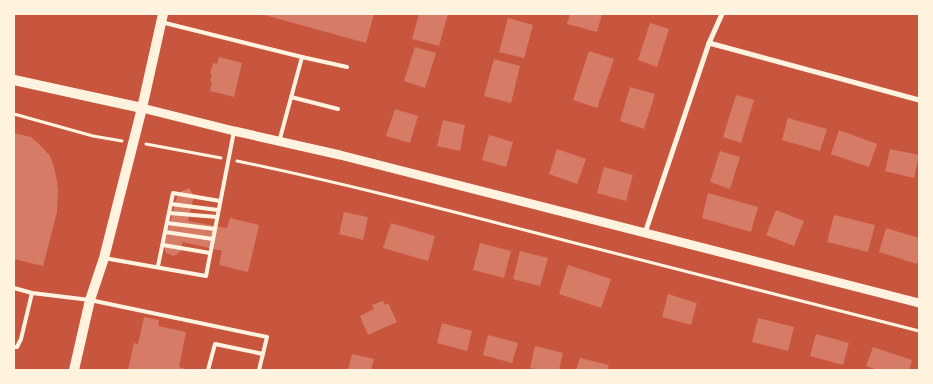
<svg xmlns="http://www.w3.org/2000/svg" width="933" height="384" font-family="Inter,sans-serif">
  <rect width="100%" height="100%" fill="#c8553d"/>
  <g fill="#d67c66">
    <polygon points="261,14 374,14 366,43"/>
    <polygon points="419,14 448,14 439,46 412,39"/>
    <polygon points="570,14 602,14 597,32 567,24"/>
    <polygon points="508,18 533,25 524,58 499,52"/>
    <polygon points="650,23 669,29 657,67 638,60"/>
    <polygon points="415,47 436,53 425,88 404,81"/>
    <polygon points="589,51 614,59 597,108 573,100"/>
    <polygon points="219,57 242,63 234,97 210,91 212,82 210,81 212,75 210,74 213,63 217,64"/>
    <polygon points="494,59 520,66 511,103 484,96"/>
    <polygon points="630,87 655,94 644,129 620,121"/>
    <polygon points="736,95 754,100 741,143 723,137"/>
    <polygon points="395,109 418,116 410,143 386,136"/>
    <polygon points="788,118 827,129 820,151 782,140"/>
    <polygon points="443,120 465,125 460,151 437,146"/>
    <polygon points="839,130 877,144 869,167 831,154"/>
    <polygon points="14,133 31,137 42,147 50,156 54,167 57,181 58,191 57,212 43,266 14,259"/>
    <polygon points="489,135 513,142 506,167 482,160"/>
    <polygon points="557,149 586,159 577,184 549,174"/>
    <polygon points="890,149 919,155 914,178 885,171"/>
    <polygon points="720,151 740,157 730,189 710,182"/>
    <polygon points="604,167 633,175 626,201 597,193"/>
    <polygon points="189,188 194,196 188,221 227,228 230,218 259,225 248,272 219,265 222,251 183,242 181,251 174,256 166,253 164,245 178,193"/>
    <polygon points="708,193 758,207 751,232 702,218"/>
    <polygon points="776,210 804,221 794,246 766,235"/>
    <polygon points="344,212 368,217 363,240 339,234"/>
    <polygon points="834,215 875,225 868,252 827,242"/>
    <polygon points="391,223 435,236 428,261 383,248"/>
    <polygon points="886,228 919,238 919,257 917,264 879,252"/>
    <polygon points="480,243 511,251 504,278 473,270"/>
    <polygon points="520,251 548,258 540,286 513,279"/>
    <polygon points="568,265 611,279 601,308 559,294"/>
    <polygon points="668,294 697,303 691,325 662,317"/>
    <polygon points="383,301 385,305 388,303 397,322 368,335 360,316 374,309 372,305"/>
    <polygon points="144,317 159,320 158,326 186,332 179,367 188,370 128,370 134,343 138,344"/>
    <polygon points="758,318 794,327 788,351 752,342"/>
    <polygon points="442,323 472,331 467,351 437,343"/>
    <polygon points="816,334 849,343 843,365 810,356"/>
    <polygon points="488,335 518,343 512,363 483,355"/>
    <polygon points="535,346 563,353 559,370 541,370 530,368"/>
    <polygon points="873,347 912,360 909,370 878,370 866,366"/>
    <polygon points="352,354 374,359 371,370 348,370"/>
    <polygon points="580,358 609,365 607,370 576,370"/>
  </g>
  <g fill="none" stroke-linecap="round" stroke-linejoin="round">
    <g stroke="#fff3e0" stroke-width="3">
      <polyline points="14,114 93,136 122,141"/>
      <polyline points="146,144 221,158"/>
      <path d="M237,161C348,184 458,213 567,241C685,272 802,302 919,331"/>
    </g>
    <g stroke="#fff3e0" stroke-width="4">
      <polyline points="161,22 302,57 279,142"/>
      <polyline points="302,57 347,67"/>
      <polyline points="291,97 338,109"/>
      <polyline points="171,204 218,210"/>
      <polyline points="169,213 217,217"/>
      <polyline points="167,223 215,229"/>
      <polyline points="165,232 213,239"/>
      <polyline points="163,245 210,253"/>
      <polyline points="104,258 206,276 234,131"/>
      <polyline points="158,266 173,193 220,201"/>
      <polyline points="14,288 32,293 90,300 267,337 259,370"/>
      <polyline points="14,347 17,347 21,339 32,293"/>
      <polyline points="208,370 215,344 263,354"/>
    </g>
    <g stroke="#fff3e0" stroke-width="5">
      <polyline points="709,43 919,100"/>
      <polyline points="645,233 709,43 722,14"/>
    </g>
    <polyline stroke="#fff3e0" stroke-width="9" points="142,108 234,131 340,155 919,303"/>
    <g stroke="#fff3e0" stroke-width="10">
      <polyline points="14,80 142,108"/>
      <polyline points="74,370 90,300 104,258 142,108 163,14"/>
    </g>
  </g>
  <rect width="933" height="384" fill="none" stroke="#fff3e0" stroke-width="30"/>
</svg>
